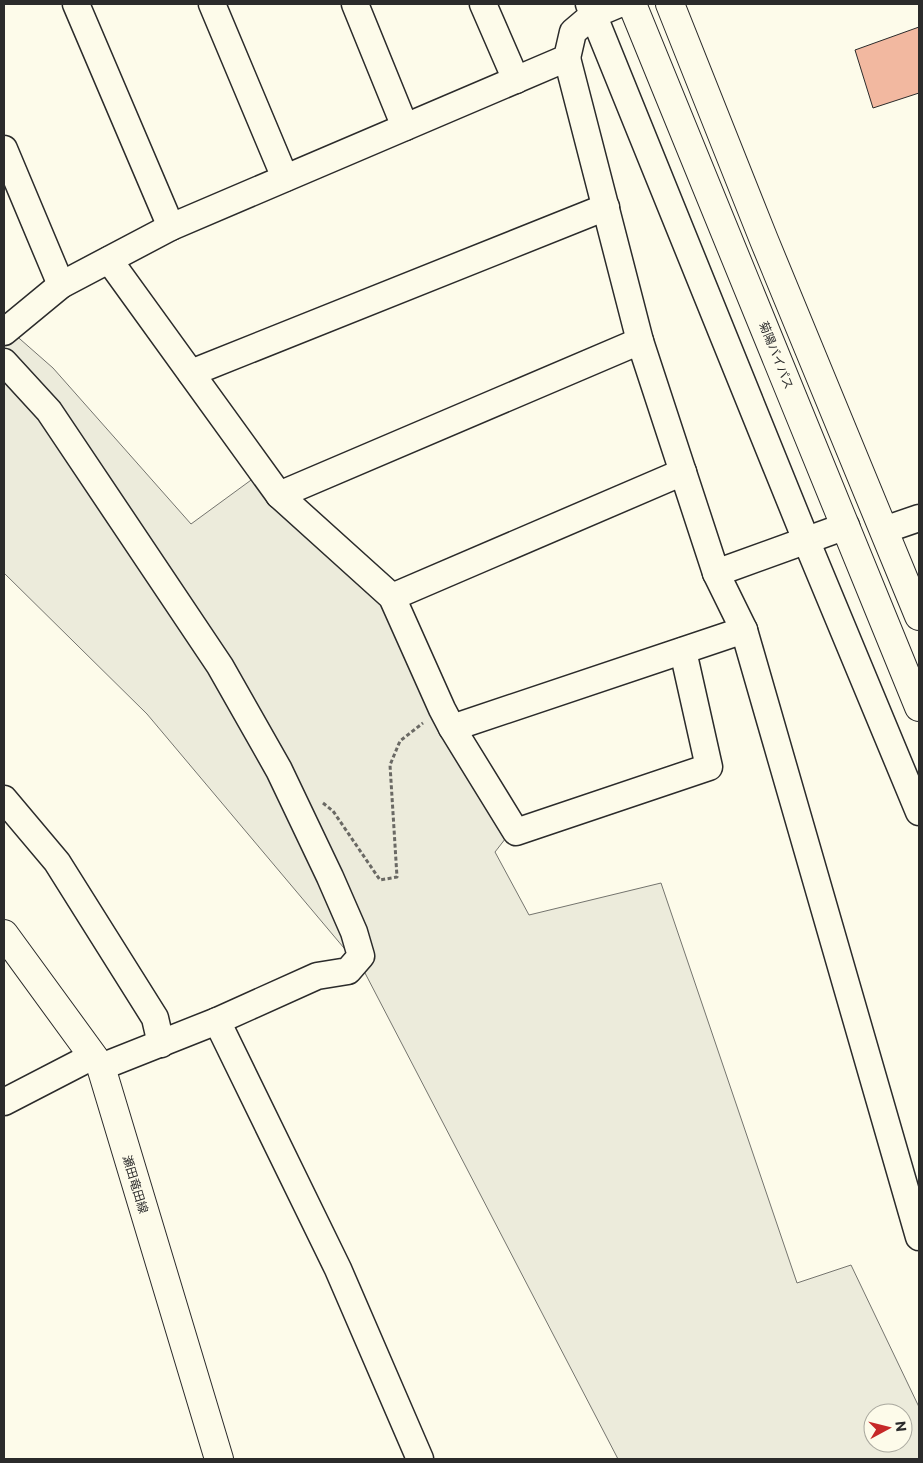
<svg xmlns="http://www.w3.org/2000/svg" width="923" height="1463" font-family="Commissioner,'Noto Sans JP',sans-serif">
  <rect width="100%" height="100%" fill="#fdfbea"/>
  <path fill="#ecebdb" stroke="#74746e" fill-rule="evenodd" d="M4,325L53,368L191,524L258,475L385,601L509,834L495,852L529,915L661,883L797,1283L851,1265L919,1407V1459H618L365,973L147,714L4,573ZM873,1413H903V1443H873Z"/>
  <polygon fill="#f2b8a0" stroke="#2b2b2b" points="919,27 919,93 873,108 855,50"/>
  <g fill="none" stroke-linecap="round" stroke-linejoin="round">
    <g stroke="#2b2b2b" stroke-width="29">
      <g id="minor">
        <polyline points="76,4 171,227"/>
        <polyline points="212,4 285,178"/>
        <polyline points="355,4 405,127"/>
        <polyline points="483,4 516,80"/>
        <polyline points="589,4 806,540 919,812"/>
        <polyline points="567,58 640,341 716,573 744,630 919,1237"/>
        <polyline points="4,149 61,285"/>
        <polyline points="109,260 279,495 392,597 442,709 452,728 744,630"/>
        <polyline points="4,332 61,285 171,227 567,58 573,32 593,15 619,4"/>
        <polyline points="4,362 49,411 220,666 279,770 330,877 354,932 361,956 348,971 317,976 217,1021 101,1067"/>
        <polyline points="191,373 606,207"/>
        <polyline points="279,495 640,341"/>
        <polyline points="884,530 919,518"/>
        <polyline points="716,573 846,526"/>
        <polyline points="392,597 683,472"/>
        <polyline points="452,728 516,832 709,767 683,651"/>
        <polyline points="4,799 57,862 155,1018 161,1044"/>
        <polyline points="217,1021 338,1269 420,1459"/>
        <polyline points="4,1102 93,1056"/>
      </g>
    </g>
    <g stroke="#2b2b2b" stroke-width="30">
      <polyline id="major" points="4,934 101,1067 219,1459"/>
    </g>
    <g stroke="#2b2b2b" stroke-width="30">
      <g id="highway">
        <polyline points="632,4 919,707"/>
        <polyline points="670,4 764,240 919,616"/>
      </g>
    </g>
    <polyline stroke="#6a6964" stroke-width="3" stroke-dasharray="4 2.5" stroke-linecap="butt" points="323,803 333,811 380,880 397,877 390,765 400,741 423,723"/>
    <use href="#minor" stroke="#fdfbea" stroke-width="26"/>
    <use href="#major" stroke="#fdfbea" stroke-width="28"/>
    <use href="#highway" stroke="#fdfbea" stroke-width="28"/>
  </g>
  <g text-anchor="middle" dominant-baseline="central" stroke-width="4" stroke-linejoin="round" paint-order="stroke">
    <g font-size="12" fill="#2b2b2b" stroke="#fdfbea">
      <text transform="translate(777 355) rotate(68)">菊陽バイパス</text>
      <text transform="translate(136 1184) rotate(73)">瀬田竜田線</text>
    </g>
  </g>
  <rect width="923" height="1463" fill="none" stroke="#2b2b2b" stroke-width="10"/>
  <g transform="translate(888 1428) rotate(83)"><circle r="24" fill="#fdfbea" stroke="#a9a89e"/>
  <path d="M0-4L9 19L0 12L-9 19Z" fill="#c62828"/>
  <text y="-8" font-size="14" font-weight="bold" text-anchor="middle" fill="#2b2b2b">N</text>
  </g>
</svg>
